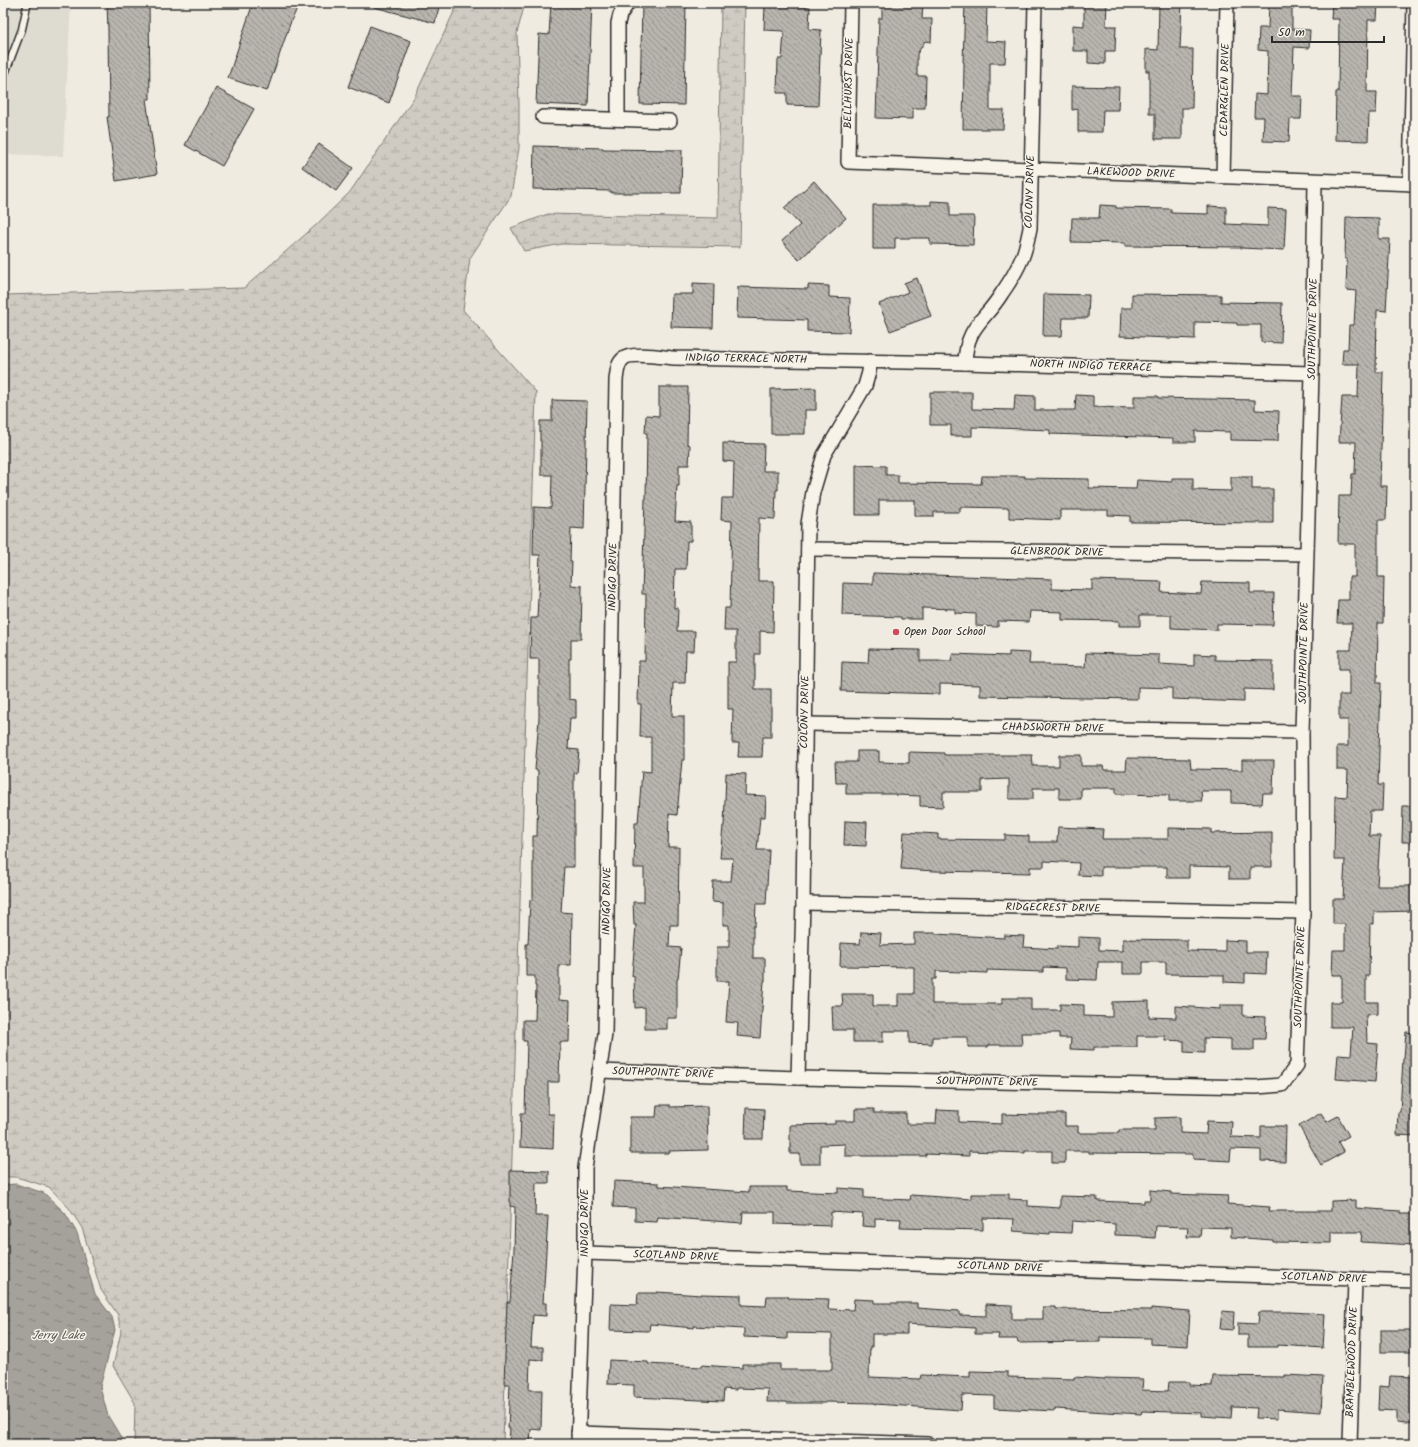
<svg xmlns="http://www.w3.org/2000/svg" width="1418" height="1447" font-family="Kalam,sans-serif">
  <defs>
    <pattern id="wetland-marsh" width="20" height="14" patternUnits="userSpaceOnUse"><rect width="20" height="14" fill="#cfcbc2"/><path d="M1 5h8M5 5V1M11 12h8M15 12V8" fill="none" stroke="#b2aea7"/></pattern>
    <pattern id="water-ripples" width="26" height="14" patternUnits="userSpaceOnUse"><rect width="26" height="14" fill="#a4a29a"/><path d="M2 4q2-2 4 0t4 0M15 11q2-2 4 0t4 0" fill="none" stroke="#86847e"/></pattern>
    <pattern id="building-back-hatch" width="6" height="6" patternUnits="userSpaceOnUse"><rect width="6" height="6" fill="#b8b5ae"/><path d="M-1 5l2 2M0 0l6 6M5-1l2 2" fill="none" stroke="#96938e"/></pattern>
  </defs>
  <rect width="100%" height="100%" fill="#efebe0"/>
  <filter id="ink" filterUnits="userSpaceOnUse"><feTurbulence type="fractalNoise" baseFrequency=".025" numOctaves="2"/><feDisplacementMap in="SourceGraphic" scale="8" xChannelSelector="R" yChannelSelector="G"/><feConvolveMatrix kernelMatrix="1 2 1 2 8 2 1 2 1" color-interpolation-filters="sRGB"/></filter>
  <g filter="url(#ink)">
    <polygon fill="#dedbd1" points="3,3 71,3 63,156 3,154"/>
    <g fill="url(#wetland-marsh)" stroke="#7d7b76">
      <polygon points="458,3 525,3 517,33 519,105 519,148 511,196 470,258 463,310 536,392 503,1444 134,1444 135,1403 113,1366 121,1332 118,1315 101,1290 82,1228 69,1208 49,1187 16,1177 3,1177 3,295 244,288 315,226 350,192 415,96"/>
      <polygon points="721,3 745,3 740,247 562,244 524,251 511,228 548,214 718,218"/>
    </g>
    <polygon fill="url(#water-ripples)" stroke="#74726e" points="16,1184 44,1193 65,1213 77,1233 95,1294 112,1317 115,1330 100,1387 108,1416 125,1444 3,1444 3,1185"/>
    <g fill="url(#building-back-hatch)" stroke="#2b2b2b">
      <polygon points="107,3 149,3 150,99 146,99 157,174 116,181 107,117 109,117 108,30"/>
      <polygon points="253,3 300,3 291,21 267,91 228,78"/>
      <polygon points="374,3 440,3 435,23 374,7"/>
      <polygon points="551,3 592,3 588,106 536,104 539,34 549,35"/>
      <polygon points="642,3 686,3 684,105 640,104"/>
      <polygon points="882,3 923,3 922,19 932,19 931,42 925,41 917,54 917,76 926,76 925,108 913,108 913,119 876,118 879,18 882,18"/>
      <polygon points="965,3 987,3 986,41 1006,42 1005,63 990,63 990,110 1004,110 1003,129 963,129 964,62 963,62"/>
      <polygon points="1084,3 1107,3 1106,26 1116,26 1115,51 1105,51 1105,64 1088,63 1088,51 1073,51 1073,25 1084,26"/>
      <polygon points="1159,3 1182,3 1180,49 1193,49 1192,108 1182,108 1182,139 1155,139 1155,114 1149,114 1149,71 1146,71 1146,49 1158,50"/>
      <polygon points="1269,3 1292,3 1292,29 1310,30 1309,48 1294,47 1292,96 1302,96 1301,119 1290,119 1289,142 1263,141 1264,117 1254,117 1255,94 1267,95 1268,51 1258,50 1259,28 1268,28"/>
      <polygon points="1332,3 1378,3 1377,20 1368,20 1367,92 1377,92 1376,113 1369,113 1368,141 1335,140 1336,92 1338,92 1339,19 1331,19"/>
      <polygon points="765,5 810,7 809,29 821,30 818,106 787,105 787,93 777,93 778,59 782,59 784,31 764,30"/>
      <polygon points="370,26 411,41 389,103 348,87"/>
      <polygon points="1072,86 1119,87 1118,110 1103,110 1102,132 1078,132 1078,109 1072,110"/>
      <polygon points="216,88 254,109 222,166 185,145"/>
      <polygon points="319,144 353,168 336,191 302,167"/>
      <polygon points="534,146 603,148 603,149 682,150 681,193 611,193 611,191 533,189"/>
      <polygon points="814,181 846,218 799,260 782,241 800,225 784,208"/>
      <polygon points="931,201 950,202 950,216 974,216 973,245 930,244 930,238 895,238 895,249 873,249 873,205 931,205"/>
      <polygon points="1100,205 1116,206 1116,208 1171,209 1171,213 1208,214 1208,206 1226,207 1226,224 1268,226 1268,208 1286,209 1284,250 1241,248 1241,247 1125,246 1125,243 1071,242 1072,218 1099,218"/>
      <polygon points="1346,217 1379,218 1379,239 1390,239 1386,311 1377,310 1376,372 1383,372 1380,486 1387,486 1386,520 1378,520 1378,577 1384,577 1383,623 1378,623 1377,683 1381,683 1378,785 1383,785 1382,811 1370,811 1369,836 1380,836 1377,886 1415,886 1415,911 1374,912 1374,924 1370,924 1369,976 1366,976 1366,1002 1378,1002 1378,1014 1366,1015 1367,1043 1378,1044 1375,1082 1336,1079 1338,1054 1351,1055 1353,1027 1330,1027 1330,1002 1342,1002 1342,975 1332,975 1333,950 1345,950 1345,924 1333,924 1333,899 1343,899 1345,860 1334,860 1335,796 1347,797 1348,770 1337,770 1337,746 1348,746 1348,720 1339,720 1339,695 1349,695 1349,669 1339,669 1339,650 1351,650 1352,623 1337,623 1338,600 1349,600 1349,577 1355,577 1355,544 1338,544 1339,496 1351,496 1352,474 1355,474 1356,442 1339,442 1342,397 1358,397 1359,364 1342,364 1343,349 1348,349 1349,325 1354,325 1356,291 1346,290 1347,259 1345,259"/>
      <polygon points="917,278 931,316 890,331 879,304 908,292 904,283"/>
      <polygon points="693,283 714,284 713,328 671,327 672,294 693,294"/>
      <polygon points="808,285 829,286 829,297 850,298 849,332 807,331 807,320 737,318 738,287 808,289"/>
      <polygon points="1044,294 1089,295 1088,318 1063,318 1062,336 1043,336"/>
      <polygon points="1132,294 1221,295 1221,302 1282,303 1281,343 1261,342 1261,325 1237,325 1237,323 1195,322 1195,339 1120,336 1121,308 1132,308"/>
      <polygon points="659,387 688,387 687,444 690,445 689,465 679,465 679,486 677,486 675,521 691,522 691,541 687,541 686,569 675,569 674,608 678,608 677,631 695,631 694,651 686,651 685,683 673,683 672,716 684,716 684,760 682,760 677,815 669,814 668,847 679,847 678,925 670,925 669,947 681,948 678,979 677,979 677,1018 667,1018 667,1029 645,1029 645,1007 635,1008 634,976 632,976 636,925 634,925 633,902 644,902 644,868 634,868 635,823 638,823 642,771 651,772 651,737 640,737 641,704 638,704 639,661 645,661 646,594 642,594 645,499 646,499 647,433 645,433 646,415 659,416"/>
      <polygon points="816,388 816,410 805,410 805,434 771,434 771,389"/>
      <polygon points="930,392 972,392 972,409 1014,410 1015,395 1035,396 1035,410 1075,410 1076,395 1093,396 1093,407 1134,408 1134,396 1158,396 1158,398 1255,400 1255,410 1279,411 1278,441 1230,440 1230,432 1195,431 1195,442 1173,442 1173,438 1050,434 1050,430 972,427 972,436 951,436 951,425 930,425"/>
      <polygon points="552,400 587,401 584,529 571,528 570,562 572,562 571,585 582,586 581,639 571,639 571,659 569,659 569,699 576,700 576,718 570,718 568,749 579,750 577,773 574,773 574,867 564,867 561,912 572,913 571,965 559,965 559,1000 570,1001 569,1042 560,1042 559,1082 548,1082 548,1114 554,1114 553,1149 520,1147 521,1113 525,1113 527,1041 523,1041 523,1020 535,1020 536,986 535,986 535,976 526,976 526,944 528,944 530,900 533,900 533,836 537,836 538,770 535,770 539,718 539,659 530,659 531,618 537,618 540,555 533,555 534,507 551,508 552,475 541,475 541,441 540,441 540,421 552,421"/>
      <polygon points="723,443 764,444 763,471 778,471 778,490 776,490 775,519 759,518 758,581 774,581 773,632 760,631 760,654 755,654 755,689 771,689 771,737 763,737 762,757 738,757 739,743 732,743 733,709 728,709 728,662 736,662 736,631 724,631 725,608 730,608 732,521 721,520 722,498 733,498 734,462 723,461"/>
      <polygon points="856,465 886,466 886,475 898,475 898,483 981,484 982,476 1025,476 1025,478 1089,479 1089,488 1136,489 1137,480 1172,482 1172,478 1193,478 1193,490 1231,491 1231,477 1252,477 1252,489 1273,489 1273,523 1130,522 1130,516 1108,515 1108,510 1060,510 1060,520 1009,518 1009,508 960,507 960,512 934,512 934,516 915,516 915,500 879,500 879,515 856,515"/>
      <polygon points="873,573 1052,579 1052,589 1092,590 1092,580 1162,582 1161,592 1201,594 1202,582 1250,583 1250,593 1274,593 1273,625 1217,624 1217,630 1171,628 1171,615 1140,615 1140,626 1119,626 1119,621 1062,620 1062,612 1030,611 1029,622 998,621 998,627 976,626 976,614 955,613 955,609 922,608 922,619 901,619 901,617 842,615 843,583 873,584"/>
      <polygon points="869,649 920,650 920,661 951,661 952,654 1009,656 1009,652 1030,653 1029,664 1050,664 1050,666 1085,667 1086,653 1159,655 1159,664 1194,666 1194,654 1215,655 1215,660 1273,661 1273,690 1244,689 1244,702 1172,699 1172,688 1138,687 1138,699 980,696 980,685 940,684 940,694 841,691 842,662 868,663"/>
      <polygon points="857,751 879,751 879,762 909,763 909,752 944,753 944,755 1032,755 1033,766 1059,766 1059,755 1081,755 1081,766 1103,766 1104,770 1126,770 1127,758 1190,759 1191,769 1242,770 1242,760 1274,760 1273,793 1263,793 1262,804 1231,803 1231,791 1201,791 1202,801 1169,801 1169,795 1116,794 1116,788 1081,788 1081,799 1059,799 1059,788 1033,788 1033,799 1009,799 1009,779 982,780 982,792 943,792 943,807 920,806 920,796 896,795 896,794 846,794 846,783 836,783 835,762 857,762"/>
      <polygon points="726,773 746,774 745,795 766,796 765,817 760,817 757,850 769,850 766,904 756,904 755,926 753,926 753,958 765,958 765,981 764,981 760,1038 737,1036 738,1023 726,1022 729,981 717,981 717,947 729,947 729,925 723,925 723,903 712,902 713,881 731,881 733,858 720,858 723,826 724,826"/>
      <polygon points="1403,806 1415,806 1415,842 1402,842"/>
      <polygon points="845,821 867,822 866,846 844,845"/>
      <polygon points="1058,827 1103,829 1102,839 1168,839 1168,828 1211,829 1211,833 1272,832 1272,867 1250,867 1250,879 1229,879 1229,867 1189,866 1189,878 1167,878 1167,867 1101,867 1101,876 1078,875 1079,863 1044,861 1044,867 1030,867 1030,873 935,871 901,869 904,832 938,834 938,839 1005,840 1005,835 1029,836 1029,842 1057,842"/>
      <polygon points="861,932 881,933 880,945 914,944 914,933 936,933 936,934 1004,938 1004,935 1024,936 1023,947 1057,949 1057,946 1078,947 1078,937 1099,938 1099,950 1123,951 1123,939 1187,940 1187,951 1225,952 1225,940 1246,941 1246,952 1267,952 1266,974 1245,973 1245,983 1224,982 1224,975 1166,974 1166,962 1143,962 1143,974 1123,974 1123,962 1098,962 1097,980 1066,979 1066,968 1043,967 1043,972 987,970 987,973 936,971 936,979 932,979 932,1004 1002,1004 1002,998 1031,998 1031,1010 1060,1010 1060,1004 1084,1005 1084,1016 1112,1017 1112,1002 1149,1001 1149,1017 1176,1018 1176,1006 1220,1009 1220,1005 1243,1005 1243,1016 1266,1017 1265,1039 1254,1039 1254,1050 1231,1050 1231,1039 1204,1038 1204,1053 1184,1052 1184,1041 1165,1040 1165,1036 1137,1036 1137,1047 1094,1047 1094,1050 1070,1049 1071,1038 1059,1038 1059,1033 1021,1033 1022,1045 988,1045 988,1047 968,1047 968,1037 932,1037 932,1044 909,1043 909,1031 883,1031 883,1042 853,1042 853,1030 833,1030 832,1006 843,1006 842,994 873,994 873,1006 898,1006 898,994 914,994 914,967 840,966 841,943 860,944"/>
      <polygon points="1406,1032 1415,1033 1415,1136 1397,1135 1398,1112 1400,1112 1403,1059 1404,1059"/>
      <polygon points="657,1105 670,1105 670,1107 707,1106 708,1150 669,1151 669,1153 630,1153 630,1117 656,1117"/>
      <polygon points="746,1108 764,1109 763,1139 745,1139"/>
      <polygon points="855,1109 874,1109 874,1113 906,1113 906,1124 936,1124 937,1110 959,1111 959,1122 1002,1124 1002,1114 1039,1115 1039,1114 1065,1114 1065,1126 1078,1126 1078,1133 1119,1133 1119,1130 1155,1130 1155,1118 1180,1117 1180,1133 1206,1134 1207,1121 1232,1122 1231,1137 1261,1138 1261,1126 1286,1126 1285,1162 1261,1161 1261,1150 1231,1149 1230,1161 1193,1159 1193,1154 1089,1153 1089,1151 1065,1151 1065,1163 1052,1163 1052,1151 1025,1151 1025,1153 969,1151 969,1156 926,1154 926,1156 845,1156 845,1144 820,1145 820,1164 800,1164 800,1154 790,1154 790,1125 835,1124 835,1121 855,1121"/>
      <polygon points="1321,1113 1327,1122 1338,1116 1349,1136 1338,1142 1344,1152 1321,1165 1299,1126"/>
      <polygon points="510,1170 549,1171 549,1183 536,1183 535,1216 548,1216 543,1303 546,1303 546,1316 533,1315 531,1347 543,1347 543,1360 530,1359 529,1390 542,1390 541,1430 531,1429 530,1444 509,1444 510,1428 508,1428 510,1384 504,1384 507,1302 510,1302 514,1250 515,1207 510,1206"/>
      <polygon points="614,1181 659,1183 659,1186 749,1192 749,1187 787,1187 787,1191 838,1193 838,1188 864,1190 864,1198 910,1200 911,1195 971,1199 971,1194 1009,1194 1009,1199 1028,1200 1028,1206 1060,1208 1060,1196 1097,1197 1097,1201 1144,1203 1144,1200 1150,1200 1150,1190 1171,1192 1171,1194 1228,1196 1227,1204 1270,1207 1269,1211 1331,1211 1331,1201 1356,1200 1356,1208 1400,1211 1400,1214 1415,1214 1415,1245 1361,1242 1362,1232 1331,1232 1331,1243 1273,1242 1273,1240 1231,1237 1231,1228 1201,1227 1200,1237 1187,1237 1188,1227 1156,1226 1155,1238 1142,1237 1142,1236 1115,1235 1115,1224 1072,1221 1071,1233 1050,1232 1050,1234 1013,1231 1014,1219 983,1218 983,1230 900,1228 901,1219 875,1218 875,1227 862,1226 863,1214 831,1212 831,1226 775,1224 775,1212 743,1212 742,1223 658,1217 657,1222 635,1221 635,1208 613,1207"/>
      <polygon points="657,1292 701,1295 701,1294 741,1295 741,1305 766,1306 767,1296 788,1296 788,1298 829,1299 828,1309 853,1310 854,1299 874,1300 874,1303 917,1303 917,1308 959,1311 959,1315 986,1316 986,1304 1012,1305 1012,1319 1043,1319 1043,1307 1056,1307 1056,1309 1151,1310 1151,1308 1190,1311 1188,1346 1150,1344 1150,1338 1100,1337 1100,1342 1018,1343 1017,1339 998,1339 999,1334 975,1334 975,1328 907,1324 907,1334 872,1334 872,1347 870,1346 869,1377 920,1379 921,1375 970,1377 970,1371 1008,1372 1008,1377 1074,1379 1074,1377 1105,1379 1105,1378 1143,1379 1142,1390 1168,1391 1169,1382 1189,1382 1189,1385 1212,1386 1213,1376 1285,1377 1285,1375 1323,1377 1321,1412 1277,1409 1277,1419 1256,1418 1257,1408 1232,1407 1231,1418 1201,1416 1201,1413 1142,1411 1141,1414 1055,1409 1055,1411 1014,1409 994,1408 994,1396 962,1395 961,1410 875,1404 875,1403 826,1402 826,1403 787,1403 787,1402 767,1402 768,1389 736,1388 736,1390 724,1389 723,1401 634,1397 634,1385 608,1384 609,1360 648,1362 648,1364 701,1367 701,1365 743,1368 743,1364 780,1364 780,1370 832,1370 832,1334 787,1333 787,1339 744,1337 744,1329 694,1326 694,1328 650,1324 649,1331 610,1330 611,1304 637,1305 638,1293 657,1293"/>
      <polygon points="1222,1311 1234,1312 1233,1330 1220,1329"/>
      <polygon points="1259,1312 1291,1312 1325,1314 1323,1348 1278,1345 1278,1347 1248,1347 1248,1335 1238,1335 1238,1323 1258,1324"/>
      <rect x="1381" y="1330" width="34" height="22"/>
      <polygon points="1390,1376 1415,1377 1415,1424 1397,1422 1397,1411 1378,1410 1379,1386 1389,1387"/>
    </g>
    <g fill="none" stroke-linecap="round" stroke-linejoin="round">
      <g stroke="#2b2b2b" stroke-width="9">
        <polyline id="lane" points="3,79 22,29 27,6 26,3"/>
      </g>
      <g stroke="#2b2b2b" stroke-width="16">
        <g id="street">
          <polyline points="851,3 848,162 1415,184"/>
          <polyline points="543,117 670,121"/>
          <polyline points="618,119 618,23 620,15 628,3"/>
          <polyline points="1223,177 1227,3"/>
          <polyline points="1410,184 1414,3"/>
          <path d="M965,363C966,326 985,321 1002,293C1009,283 1017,270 1022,258C1026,249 1028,238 1030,228L1035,3"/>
          <polyline points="808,549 1306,554"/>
          <polyline points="805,724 1302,732"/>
          <polyline points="803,903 1303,912"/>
          <polyline points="599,1071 798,1078 1256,1087 1282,1085 1297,1065 1303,912 1302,732 1312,373 1315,181"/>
          <polyline points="798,1078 803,903 808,524 813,492 824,455 865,386 869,372 870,361"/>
          <polyline points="585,1253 1415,1281"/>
          <polyline points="578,1433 928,1444"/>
          <path d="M578,1444L585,1253V1168L605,1034L616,380C617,373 617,364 623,359C630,352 663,357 674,358L965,363L1312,373"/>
          <polyline points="1350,1444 1355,1280"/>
        </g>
      </g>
      <use href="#lane" stroke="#f7f3e8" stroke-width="6"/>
      <use href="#street" stroke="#f7f3e8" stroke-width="13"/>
    </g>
  </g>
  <circle fill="#d1495b" stroke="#f7f3e8" stroke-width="1.5" cx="896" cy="632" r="4"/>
  <g text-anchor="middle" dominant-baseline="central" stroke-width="3" stroke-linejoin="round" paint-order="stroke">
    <g font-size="11" fill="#2b2b2b" stroke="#f7f3e8">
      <text transform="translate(849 83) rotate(-89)">BELLHURST DRIVE</text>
      <text transform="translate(1225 90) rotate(-89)">CEDARGLEN DRIVE</text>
      <text transform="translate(1131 173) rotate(2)">LAKEWOOD DRIVE</text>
      <text transform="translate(1030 192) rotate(-88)">COLONY DRIVE</text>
      <text transform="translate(1313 329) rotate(-89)">SOUTHPOINTE DRIVE</text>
      <text transform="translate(746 359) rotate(1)">INDIGO TERRACE NORTH</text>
      <text transform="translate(1091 366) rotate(2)">NORTH INDIGO TERRACE</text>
      <text transform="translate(1057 552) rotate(1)">GLENBROOK DRIVE</text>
      <text transform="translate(613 577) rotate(-89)">INDIGO DRIVE</text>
      <text transform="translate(1304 653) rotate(-89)">SOUTHPOINTE DRIVE</text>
      <text transform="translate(805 712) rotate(-89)">COLONY DRIVE</text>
      <text transform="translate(1053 728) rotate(1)">CHADSWORTH DRIVE</text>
      <text transform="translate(607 901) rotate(-89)">INDIGO DRIVE</text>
      <text transform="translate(1053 908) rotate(1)">RIDGECREST DRIVE</text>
      <text transform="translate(1300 977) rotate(-88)">SOUTHPOINTE DRIVE</text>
      <text transform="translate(663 1073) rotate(2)">SOUTHPOINTE DRIVE</text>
      <text transform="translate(987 1082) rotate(1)">SOUTHPOINTE DRIVE</text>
      <text transform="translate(585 1223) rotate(-90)">INDIGO DRIVE</text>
      <text transform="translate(676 1256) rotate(2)">SCOTLAND DRIVE</text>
      <text transform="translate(1000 1267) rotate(2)">SCOTLAND DRIVE</text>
      <text transform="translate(1324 1278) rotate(2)">SCOTLAND DRIVE</text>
      <text transform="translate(1352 1362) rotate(-88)">BRAMBLEWOOD DRIVE</text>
    </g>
    <g font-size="11" fill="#2b2b2b" stroke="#f7f3e8" text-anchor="start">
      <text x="904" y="632">Open Door School</text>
    </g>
    <g font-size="12" font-style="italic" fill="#555552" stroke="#f7f3e8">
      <text x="58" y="1335">Jerry Lake</text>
    </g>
  </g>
  <rect width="1418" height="1447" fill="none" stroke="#f7f3e8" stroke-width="16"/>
  <rect x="8" y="8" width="1402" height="1431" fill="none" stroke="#2b2b2b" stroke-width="1.5" filter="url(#ink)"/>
  <path d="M1272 36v6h112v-6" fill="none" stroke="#2b2b2b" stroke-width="2"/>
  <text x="1278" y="36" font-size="12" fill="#2b2b2b" stroke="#f7f3e8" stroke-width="3" paint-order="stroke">50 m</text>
</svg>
